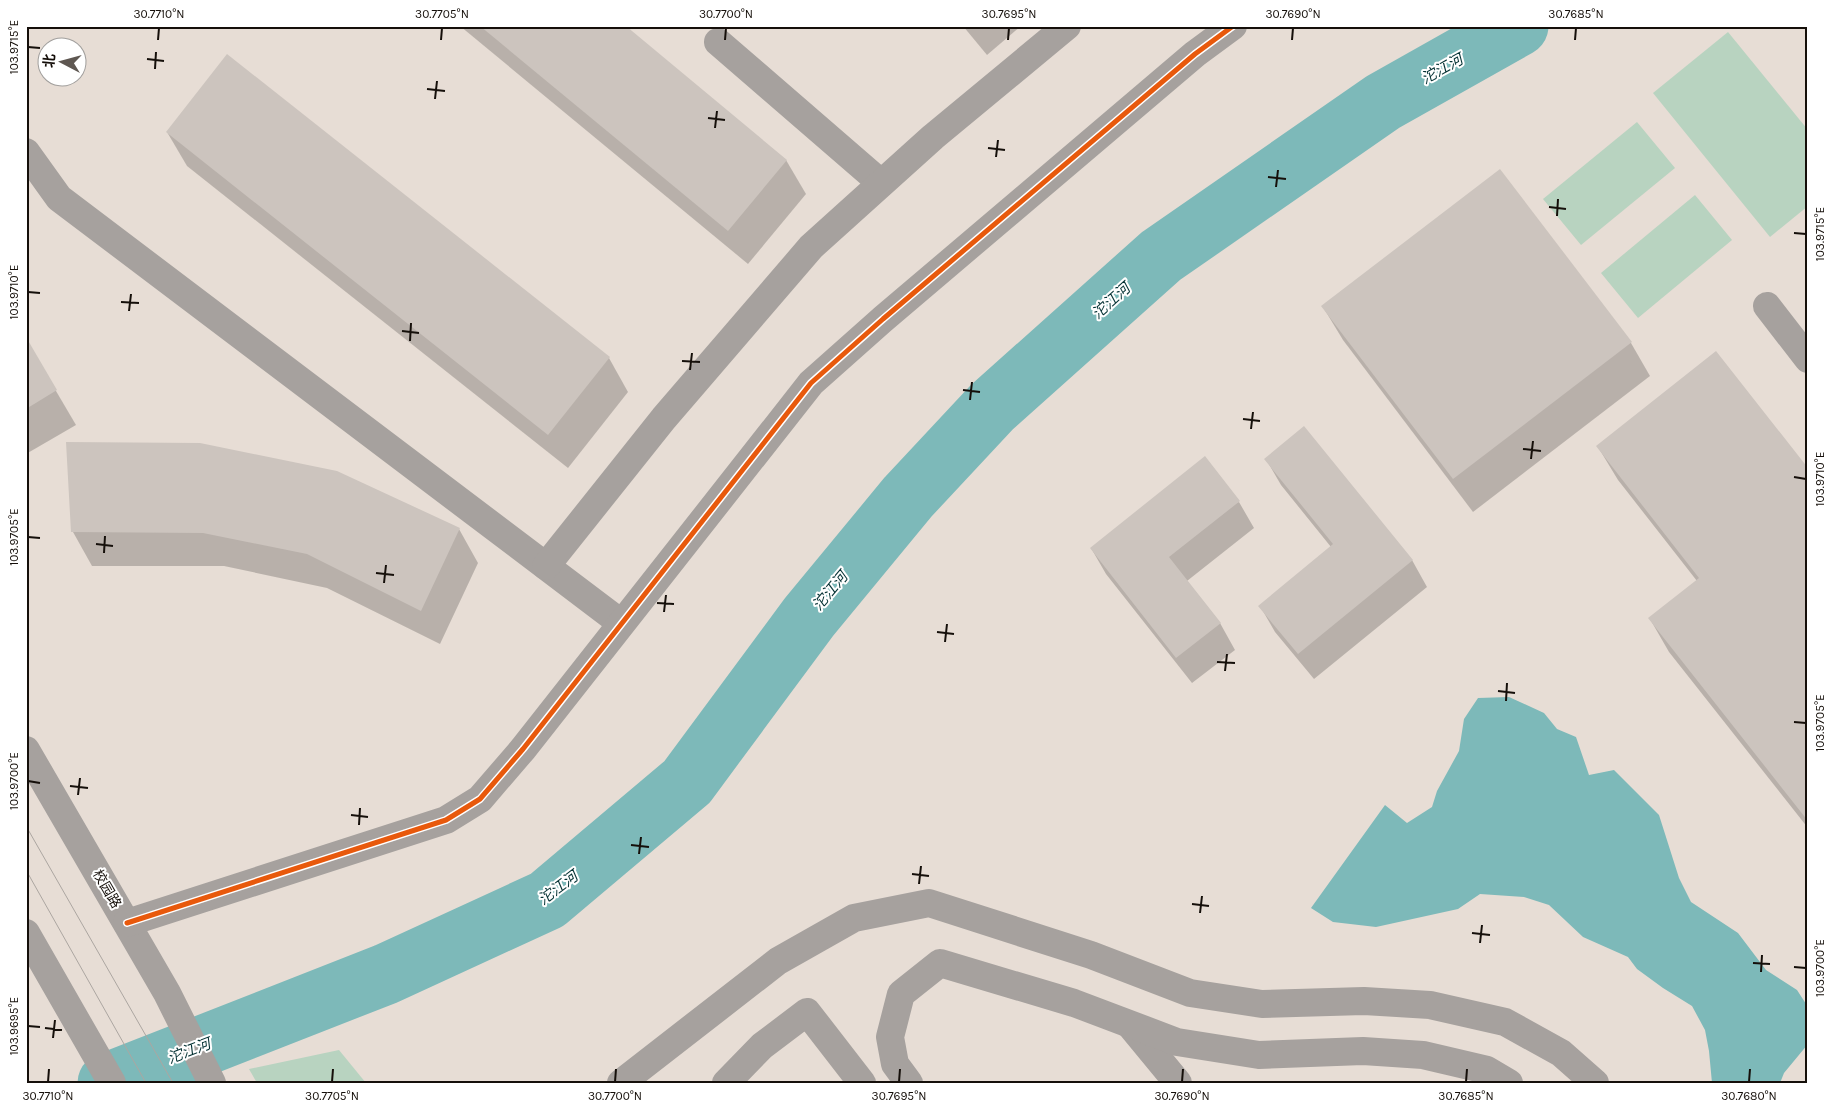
<svg xmlns="http://www.w3.org/2000/svg" width="1834" height="1109" font-family="Karla,'Noto Sans SC',sans-serif">
  <rect width="100%" height="100%" fill="#e7ddd5"/>
  <g fill="#b8d3c0">
    <polygon points="1728,32 1808,130 1808,206 1770,237 1653,93"/>
    <polygon points="1637,122 1675,168 1581,245 1543,199"/>
    <polygon points="1695,195 1732,240 1638,318 1601,273"/>
    <polygon points="339,1050 366,1083 257,1083 249,1069"/>
  </g>
  <polygon fill="#7db9b9" points="1509,697 1544,713 1557,729 1576,737 1589,775 1614,770 1659,815 1679,878 1691,902 1738,933 1766,970 1797,990 1808,1007 1808,1044 1784,1073 1780,1083 1712,1083 1709,1051 1705,1030 1692,1006 1663,988 1637,969 1628,957 1583,937 1549,905 1524,897 1480,894 1458,909 1376,927 1333,922 1311,908 1385,805 1407,823 1432,807 1437,791 1459,751 1464,719 1478,698"/>
  <g fill="#0003">
    <polygon points="460,26 624,26 786,160 806,194 748,264"/>
    <polygon points="963,26 1021,26 987,55"/>
    <polygon points="167,132 609,358 628,392 568,468 187,166"/>
    <polygon points="1323,307 1631,343 1650,376 1473,512 1343,340"/>
    <polygon points="26,340 76,425 26,454"/>
    <polygon points="1598,447 1808,470 1808,828 1669,652 1650,619 1697,581 1618,480"/>
    <polygon points="1266,459 1412,560 1427,587 1314,679 1275,632 1260,606 1331,547 1281,485"/>
    <polygon points="1239,502 1254,528 1187,581 1220,623 1235,650 1192,683 1106,574 1091,548"/>
    <polygon points="459,529 478,563 440,644 327,588 224,566 92,566 73,532"/>
  </g>
  <g fill="none" stroke-linecap="round" stroke-linejoin="round">
    <polyline stroke="#7db9b9" stroke-width="61" points="108,1083 386,974 547,900 687,782 809,617 908,497 992,407 1161,256 1383,102 1518,26"/>
  </g>
  <g fill="#ccc4be">
    <polygon points="480,26 626,26 787,160 728,231"/>
    <polygon points="227,54 610,357 548,435 166,132"/>
    <polygon points="1500,169 1632,342 1453,479 1321,306"/>
    <polygon points="26,337 57,390 26,409"/>
    <polygon points="1716,351 1808,468 1808,821 1648,618 1699,578 1596,446"/>
    <polygon points="1304,426 1413,560 1298,654 1258,606 1333,544 1264,459"/>
    <polygon points="66,442 200,443 337,471 460,528 421,611 307,554 203,533 71,532"/>
    <polygon points="1205,456 1240,501 1169,557 1221,623 1176,658 1090,548"/>
  </g>
  <g fill="none" stroke-linecap="round" stroke-linejoin="round">
    <g stroke="#a6a19e" stroke-width="28">
      <polyline points="718,42 881,183"/>
      <polyline points="26,152 59,198 621,623"/>
      <polyline points="1767,306 1808,359"/>
      <polyline points="546,566 664,418 811,247 933,137 1067,26"/>
      <polyline points="26,750 167,993 212,1083"/>
      <polyline points="127,923 446,820 480,799 523,749 811,383 883,319 1195,54 1233,26"/>
      <polyline points="26,933 112,1083"/>
      <polyline points="1131,1026 1178,1083"/>
      <polyline points="621,1083 778,961 854,918 929,903 1091,955 1190,993 1262,1004 1364,1001 1430,1005 1505,1022 1561,1053 1595,1083"/>
      <polyline points="726,1083 762,1046 807,1012 862,1083"/>
      <polyline points="909,1083 895,1064 890,1037 901,994 940,963 1074,1003 1177,1042 1259,1055 1363,1051 1423,1055 1487,1070 1509,1083"/>
    </g>
    <g stroke="#aca6a1" stroke-width="1">
      <polyline points="26,826 173,1083"/>
      <polyline points="26,870 146,1083"/>
    </g>
    <g stroke="#fff" stroke-width="8">
      <polyline id="cycleway" points="127,923 446,820 480,799 523,749 811,383 883,319 1195,54 1233,26"/>
    </g>
    <use href="#cycleway" stroke="#e8590c" stroke-width="5"/>
  </g>
  <path fill="none" stroke="#150f0a" stroke-width="2" d="M158,40L159,28M441,40L442,28M725,40L726,28M1008,40L1009,28M1292,40L1293,28M1575,40L1576,28M28,47L40,48M147,59L164,61M155,69L156,52M427,89L445,91M435,99L437,81M708,118L725,120M715,128L717,111M988,148L1005,150M996,157L998,140M1268,177L1286,179M1276,187L1278,170M1549,207L1566,209M1557,216L1558,199M1794,233L1806,234M28,292L40,293M121,302L139,303M129,311L131,294M402,331L419,333M410,341L411,323M682,361L700,362M690,370L692,353M963,390L980,392M970,400L972,382M1243,419L1260,421M1251,429L1253,412M1523,449L1541,451M1531,459L1533,441M1794,477L1806,479M28,537L40,538M96,544L113,546M104,553L105,536M376,573L394,575M384,583L386,565M657,603L674,604M664,612L666,595M937,632L954,634M945,642L947,624M1217,662L1235,663M1225,671L1227,654M1498,691L1515,693M1506,701L1507,683M1794,722L1806,723M28,781L40,783M70,786L88,788M78,795L80,778M351,815L368,817M359,825L360,808M631,845L649,847M639,854L641,837M912,874L929,876M919,884L921,866M1192,904L1209,906M1200,913L1202,896M1472,933L1490,935M1480,943L1482,925M1753,963L1770,964M1794,967L1806,968M1761,972L1762,955M28,1026L40,1027M45,1028L62,1030M53,1038L55,1020M48,1082L49,1069M332,1082L333,1069M615,1082L616,1069M899,1082L900,1069M1182,1082L1183,1069M1466,1082L1467,1069M1749,1082L1750,1069"/>
  <g text-anchor="middle" dominant-baseline="central" stroke-width="4" stroke-linejoin="round" paint-order="stroke">
    <g font-size="14" fill="#150f0a" stroke="#fff">
      <text transform="translate(107 889) rotate(60)">校园路</text>
    </g>
    <g font-size="15" font-style="italic" fill="#043133" stroke="#fff">
      <text transform="translate(1442 69) rotate(-29)">沱江河</text>
      <text transform="translate(1111 301) rotate(-42)">沱江河</text>
      <text transform="translate(830 591) rotate(-50)">沱江河</text>
      <text transform="translate(558 888) rotate(-37)">沱江河</text>
      <text transform="translate(189 1051) rotate(-21)">沱江河</text>
    </g>
  </g>
  <rect width="1834" height="1109" fill="none" stroke="#ffffff" stroke-width="55"/>
  <g transform="translate(62 62) rotate(276)"><circle r="24" fill="#ffffff" stroke="#a19f9d"/>
  <path d="M0-4L9 19L0 12L-9 19Z" fill="#5e5751"/>
  <text y="-8" font-size="14" font-weight="bold" text-anchor="middle" fill="#150f0a">北</text>
  </g>
  <rect x="28" y="28" width="1778" height="1054" fill="none" stroke="#150f0a" stroke-width="2"/>
  <g font-size="12" text-anchor="middle" fill="#150f0a">
    <text x="159" y="18">30.7710°N</text>
    <text x="442" y="18">30.7705°N</text>
    <text x="726" y="18">30.7700°N</text>
    <text x="1009" y="18">30.7695°N</text>
    <text x="1293" y="18">30.7690°N</text>
    <text x="1576" y="18">30.7685°N</text>
    <text transform="translate(14 47) rotate(-90)" y="4">103.9715°E</text>
    <text transform="translate(1820 234) rotate(-90)" y="4">103.9715°E</text>
    <text transform="translate(14 292) rotate(-90)" y="4">103.9710°E</text>
    <text transform="translate(1820 479) rotate(-90)" y="4">103.9710°E</text>
    <text transform="translate(14 537) rotate(-90)" y="4">103.9705°E</text>
    <text transform="translate(1820 723) rotate(-90)" y="4">103.9705°E</text>
    <text transform="translate(14 781) rotate(-90)" y="4">103.9700°E</text>
    <text transform="translate(1820 968) rotate(-90)" y="4">103.9700°E</text>
    <text transform="translate(14 1026) rotate(-90)" y="4">103.9695°E</text>
    <text x="48" y="1100">30.7710°N</text>
    <text x="332" y="1100">30.7705°N</text>
    <text x="615" y="1100">30.7700°N</text>
    <text x="899" y="1100">30.7695°N</text>
    <text x="1182" y="1100">30.7690°N</text>
    <text x="1466" y="1100">30.7685°N</text>
    <text x="1749" y="1100">30.7680°N</text>
  </g>
</svg>
